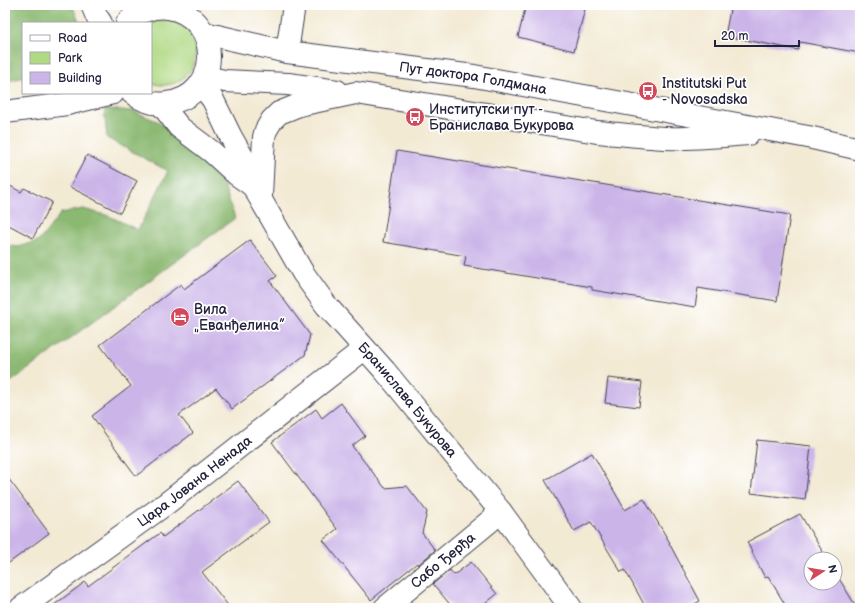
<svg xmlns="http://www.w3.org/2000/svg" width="865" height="613" font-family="'Balsamiq Sans',sans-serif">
  <rect width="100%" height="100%" fill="#fff"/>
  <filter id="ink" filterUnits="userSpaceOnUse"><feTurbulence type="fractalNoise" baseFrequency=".025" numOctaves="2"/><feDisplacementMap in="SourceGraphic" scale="8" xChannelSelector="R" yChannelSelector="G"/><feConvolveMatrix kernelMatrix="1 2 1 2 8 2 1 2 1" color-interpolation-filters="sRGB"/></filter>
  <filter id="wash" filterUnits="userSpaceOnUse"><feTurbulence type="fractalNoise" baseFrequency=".012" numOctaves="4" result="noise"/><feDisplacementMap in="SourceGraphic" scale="16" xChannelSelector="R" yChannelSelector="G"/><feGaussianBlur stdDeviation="0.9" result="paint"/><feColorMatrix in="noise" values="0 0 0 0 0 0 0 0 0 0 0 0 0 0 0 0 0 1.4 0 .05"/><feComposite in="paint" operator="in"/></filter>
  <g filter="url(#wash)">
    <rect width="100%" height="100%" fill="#f3ead4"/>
    <path fill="#b0d984" stroke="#697e60" d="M165,20C172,21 179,23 185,28C207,48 192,85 163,85C159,85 155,84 151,83L150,23L153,21Z"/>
    <g fill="#8cb972" stroke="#576e56">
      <polygon points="5,5 72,5 80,23 23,23 23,77 5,82"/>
      <polygon points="104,109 133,111 159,122 221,177 235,218 5,386 5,244 17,247 39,241 61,213 83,209 109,216 138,230 168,171 107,138"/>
    </g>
    <g id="blocks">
      <g fill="#cbb4e8">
        <polygon points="526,5 586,5 574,51 518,37"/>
        <polygon points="731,5 860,5 860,53 800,42 798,50 725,36"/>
        <polygon points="397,151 790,215 777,301 698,288 695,307 592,290 592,287 464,266 466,256 383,242"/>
        <polygon points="87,155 137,181 120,213 70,187"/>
        <polygon points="5,183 21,192 24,188 52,202 33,238 5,223"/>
        <polygon points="250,240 277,276 270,281 310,335 305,355 232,409 216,388 179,415 193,433 136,476 92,416 131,386 100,345 181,284 184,289"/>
        <polygon points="608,378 642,382 639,407 605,403"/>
        <polygon points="341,403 365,436 352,446 385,488 407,486 427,512 422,533 435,550 418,565 417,563 371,600 323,540 337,529 272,442 316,409 322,418"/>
        <polygon points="757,440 811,446 805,500 751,493"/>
        <polygon points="592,453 625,510 644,499 670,543 669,543 700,601 687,608 646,608 625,570 621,572 591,522 574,531 545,480"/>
        <polygon points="5,474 49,533 5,566"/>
        <polygon points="238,481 269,522 202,572 230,608 50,608 85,582 88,586 160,533 163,537"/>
        <polygon points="800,514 827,559 811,559 811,583 835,583 835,572 857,608 787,608 768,576 765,578 747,542"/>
        <polygon points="471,562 497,594 480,608 453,608 433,584 450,570 454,575"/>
      </g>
    </g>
  </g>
  <g filter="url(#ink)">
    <use href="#blocks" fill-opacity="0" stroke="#414052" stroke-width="1"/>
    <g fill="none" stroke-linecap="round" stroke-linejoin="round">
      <g stroke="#414052" stroke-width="24">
        <g id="minor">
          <polyline points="92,5 97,17 101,23"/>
          <path d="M127,23C137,12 153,6 168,8C224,17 222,98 166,103C154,105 142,101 132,93"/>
          <path id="s1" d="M204,33L287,52L474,76L808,137L860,149"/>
          <polyline points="287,52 294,5"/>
          <polyline points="205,77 225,81 288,84 337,91"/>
          <path id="s2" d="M201,84L213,100L231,137L246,163L253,186L303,273L326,305L385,371L501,512L571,608"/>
          <polyline points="161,104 179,127 212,152 236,174 253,186"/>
          <polyline points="5,112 67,104 113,93"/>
          <path d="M261,196L264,137L266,130L272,120L279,113L299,105L356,93L597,132C619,134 642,137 665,138C693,139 721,136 748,134"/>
          <path id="s3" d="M21,608L167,503L364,349"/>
          <path id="s4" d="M385,608L501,512"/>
        </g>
      </g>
      <use href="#minor" stroke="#fff" stroke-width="22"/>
    </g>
  </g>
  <defs>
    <g id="bus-disc" transform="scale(1)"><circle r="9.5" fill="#d1495b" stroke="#fff"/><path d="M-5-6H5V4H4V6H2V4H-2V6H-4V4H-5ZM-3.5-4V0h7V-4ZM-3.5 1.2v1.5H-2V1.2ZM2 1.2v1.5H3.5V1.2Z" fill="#fff"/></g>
    <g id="hotel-disc" transform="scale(1)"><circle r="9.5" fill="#d1495b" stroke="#fff"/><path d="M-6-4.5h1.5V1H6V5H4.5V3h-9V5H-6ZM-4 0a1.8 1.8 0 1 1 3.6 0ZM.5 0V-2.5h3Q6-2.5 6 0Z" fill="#fff"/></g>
  </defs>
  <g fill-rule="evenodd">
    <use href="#bus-disc" x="648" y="91"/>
    <use href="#bus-disc" x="415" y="117"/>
    <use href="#hotel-disc" x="180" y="317"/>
  </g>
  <g text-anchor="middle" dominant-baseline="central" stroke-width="3.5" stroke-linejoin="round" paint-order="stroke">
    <g font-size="14" fill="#22223b" stroke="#fff">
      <text stroke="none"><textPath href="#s1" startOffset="273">Пут доктора Голдмана</textPath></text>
      <text stroke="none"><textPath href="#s2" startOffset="380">Бранислава Букурова</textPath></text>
      <text stroke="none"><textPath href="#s3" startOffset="215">Цара Јована Ненада</textPath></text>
      <text stroke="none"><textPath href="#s4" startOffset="75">Сабо Ђерђа</textPath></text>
    </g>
    <g font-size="14" fill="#22223b" stroke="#fff" text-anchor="start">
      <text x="662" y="83">Institutski Put<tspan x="662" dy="16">- Novosadska</tspan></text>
      <text x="429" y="109">Институтски пут -<tspan x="429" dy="16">Бранислава Букурова</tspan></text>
      <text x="194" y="309">Вила<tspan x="194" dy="16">„Еванђелина”</tspan></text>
    </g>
  </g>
  <rect width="865" height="613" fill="none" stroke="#fff" stroke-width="20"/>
  <rect x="22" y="22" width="130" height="72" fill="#ffffff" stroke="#a7a7b1"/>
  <rect x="30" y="35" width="20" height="6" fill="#ffffff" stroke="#a7a7b1"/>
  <text x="58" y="42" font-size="12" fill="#22223b">Road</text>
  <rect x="30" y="52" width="20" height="12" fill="#b0d984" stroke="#a7a7b1"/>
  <text x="58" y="62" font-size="12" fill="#22223b">Park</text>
  <rect x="30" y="72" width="20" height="12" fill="#cbb4e8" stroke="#a7a7b1"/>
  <text x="58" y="82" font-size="12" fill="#22223b">Building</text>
  <g transform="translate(823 571) rotate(78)"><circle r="19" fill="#ffffff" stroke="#a7a7b1"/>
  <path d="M0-3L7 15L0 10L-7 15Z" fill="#d1495b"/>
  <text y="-6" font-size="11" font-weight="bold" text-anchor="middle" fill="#22223b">N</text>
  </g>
  <path d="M715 40v6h84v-6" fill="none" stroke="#22223b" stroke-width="2"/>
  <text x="721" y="40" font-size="12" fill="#22223b" stroke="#ffffff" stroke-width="3" paint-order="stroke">20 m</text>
</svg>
